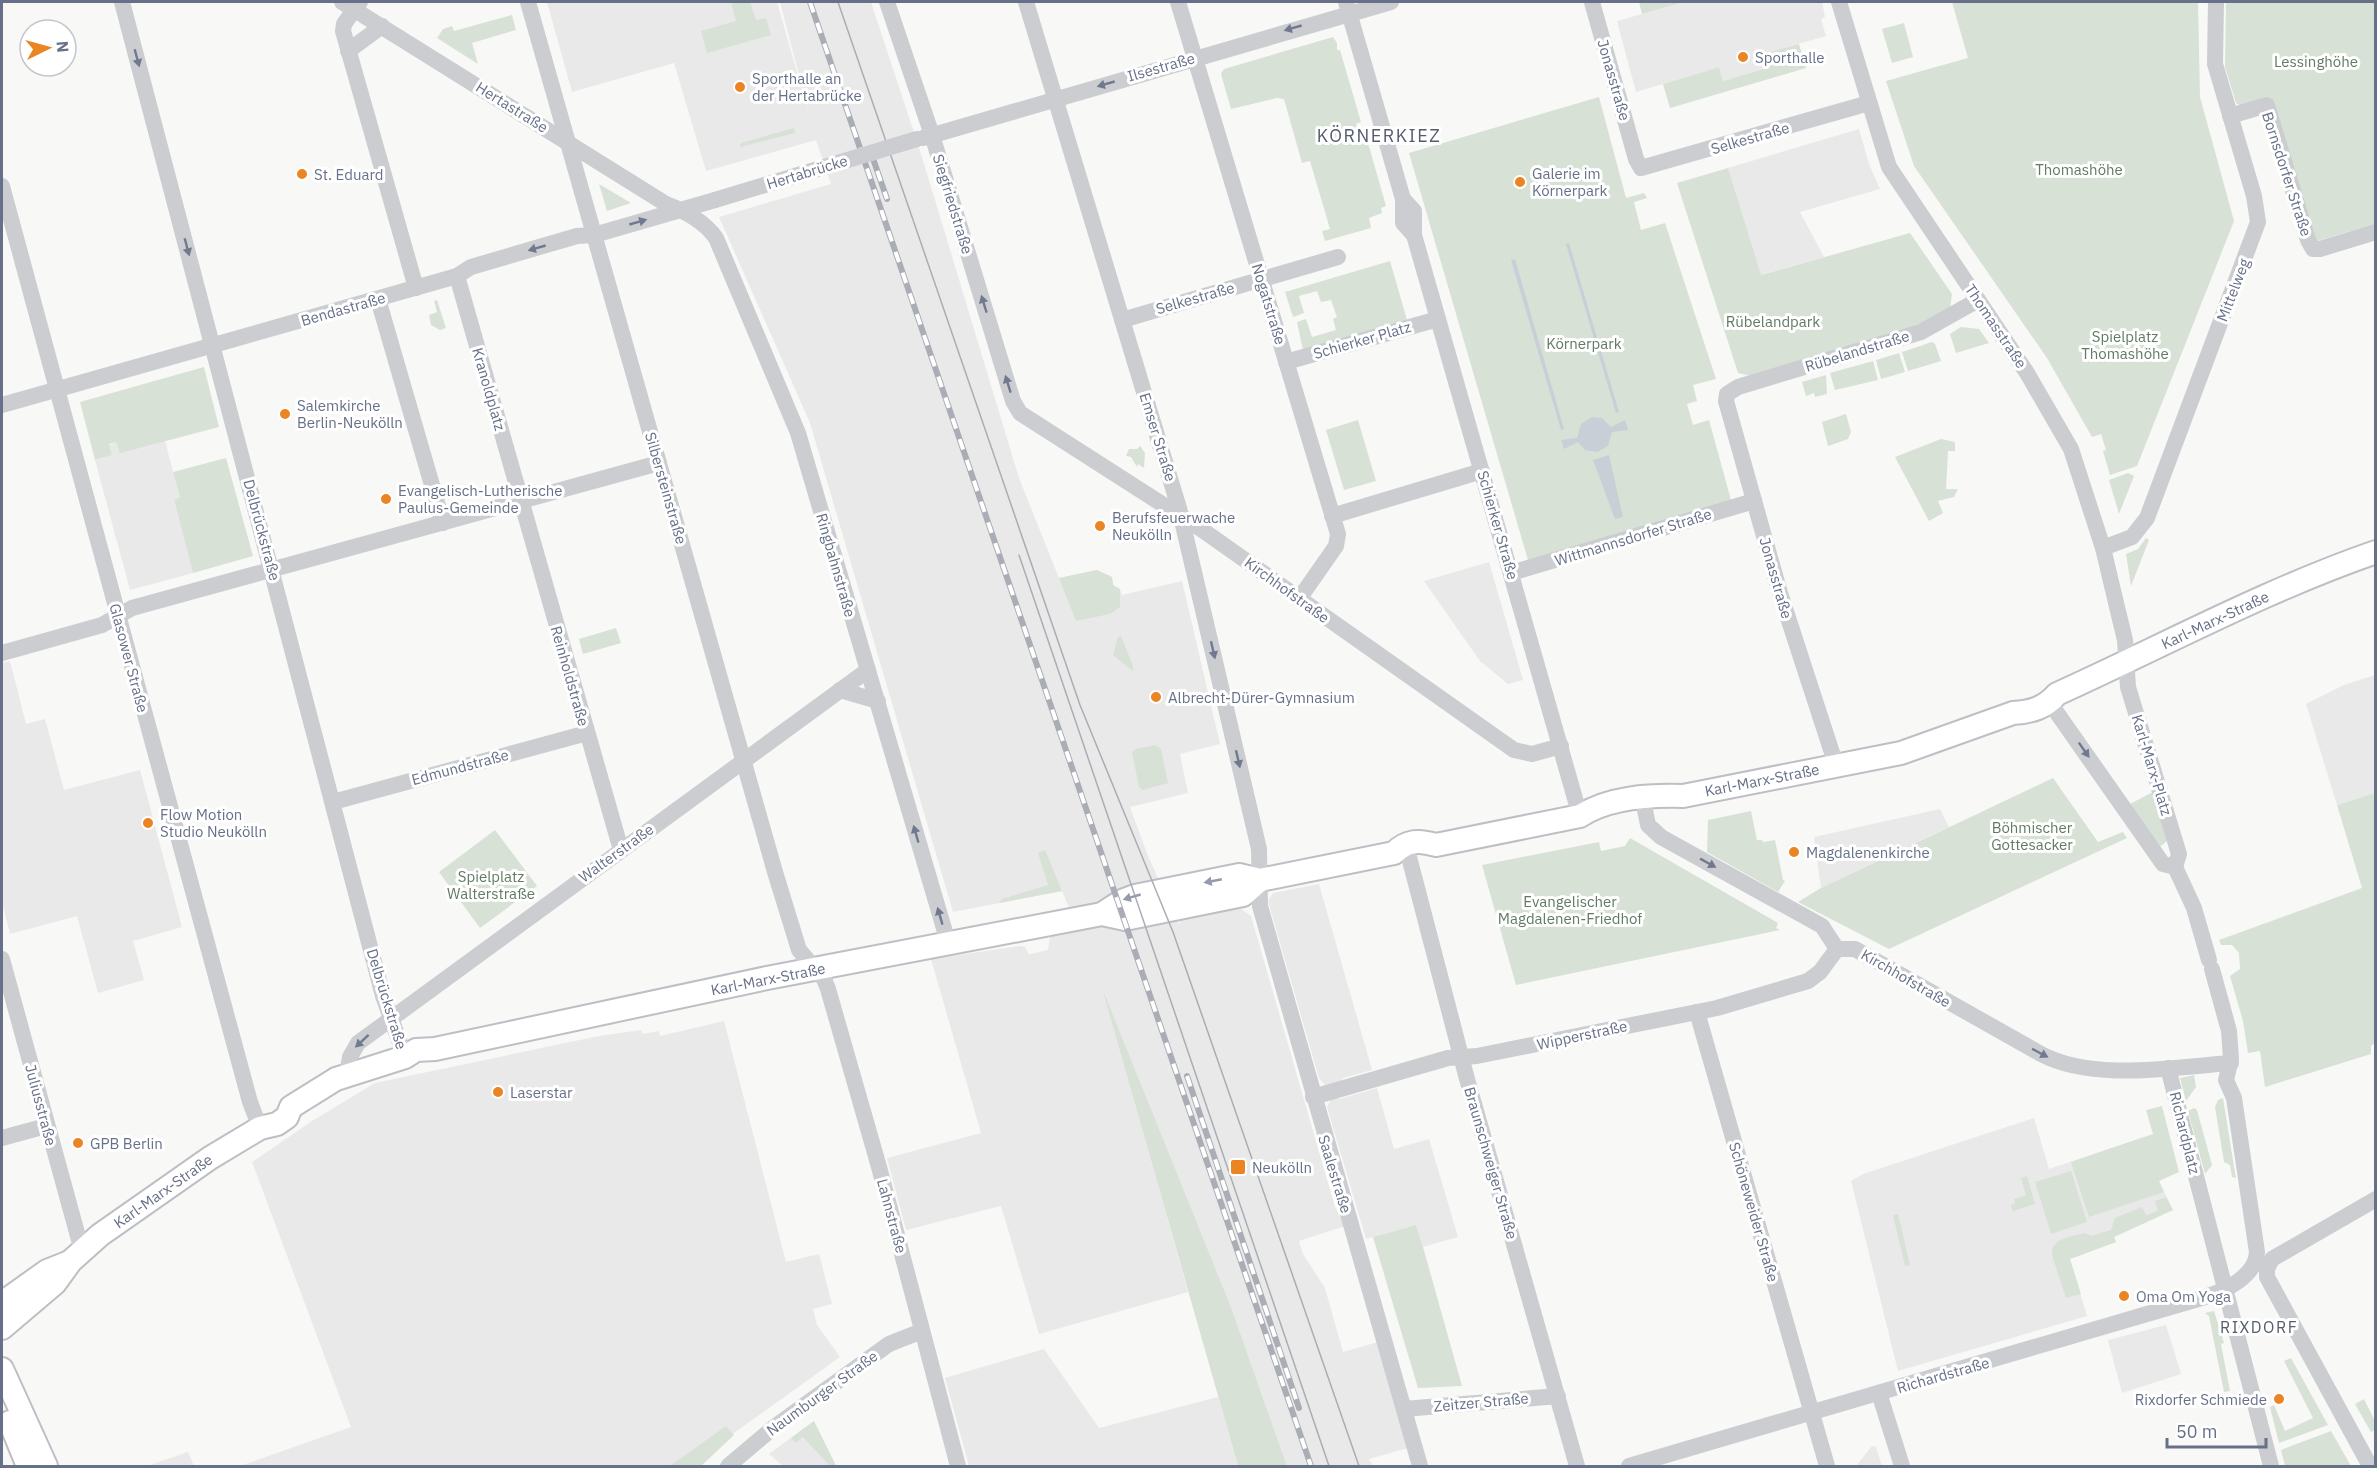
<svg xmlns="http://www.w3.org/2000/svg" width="2377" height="1468" font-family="'IBM Plex Sans',sans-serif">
  <rect width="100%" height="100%" fill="#f8f8f6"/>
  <g fill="#e9e9e9">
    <polygon points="547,2 777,2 810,118 780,2 871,2 922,157 1019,478 1059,578 1097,570 1112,577 1113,585 1120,589 1122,595 1182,581 1220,744 1180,754 1188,793 1130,807 1148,856 1179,924 1183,916 1238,907 1251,916 1335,1207 1345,1226 1299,1241 1303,1254 1325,1288 1343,1352 1378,1342 1408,1448 1369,1459 1373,1466 1287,1466 1231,1307 1105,997 1188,1292 1039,1334 1001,1206 906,1230 887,1158 981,1133 931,959 1020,946 1025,947 1029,954 1035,953 1048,950 1050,936 1078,929 1062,891 953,912 810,423 719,217 831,184 816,140 706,171 674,63 572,92"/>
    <polygon points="1684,2 1822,2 1825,17 1821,19 1826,36 1767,53 1770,67 1723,81 1719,67 1636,92 1617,21"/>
    <polygon points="1859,129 1869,164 1880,189 1800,212 1824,257 1760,275 1728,168"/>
    <polygon points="165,441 180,498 174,500 193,573 130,590 95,460 112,455 109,445 116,442 120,452"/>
    <polygon points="1489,562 1523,680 1508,684 1480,661 1424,581"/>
    <polygon points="10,661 26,724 45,719 64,790 140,770 182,927 133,941 144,980 98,993 77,916 10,934 2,902 2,663"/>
    <polygon points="2375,675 2375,793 2337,805 2306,704 2344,685"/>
    <polygon points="1940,809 1949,827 1821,888 1814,837"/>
    <polygon points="1319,884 1372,1070 1343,1078 1340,1083 1325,1085 1319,1078 1268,901 1273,893"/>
    <polygon points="724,1021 786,1262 819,1254 832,1304 813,1309 817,1325 840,1357 688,1466 240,1466 351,1427 252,1162 312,1121 375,1083 599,1036 641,1030 643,1034 659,1031 660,1036"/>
    <polygon points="1377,1088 1394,1149 1429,1139 1458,1237 1423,1247 1416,1225 1366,1239 1327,1107 1331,1099 1335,1097 1340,1099"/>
    <polygon points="2034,1118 2049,1169 2144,1137 2159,1181 2173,1210 2114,1237 2116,1242 2070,1259 2087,1316 1898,1371 1851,1181 1863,1174"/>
    <polygon points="2166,1325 2181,1374 2122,1393 2108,1340"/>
    <polygon points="1044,1349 1099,1428 1218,1397 1238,1466 969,1466 945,1378"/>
    <polygon points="814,1421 836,1466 783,1466 769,1454"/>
    <polygon points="1872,1446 1876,1447 1882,1466 1856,1466"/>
    <polygon points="188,1452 194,1466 147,1466"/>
  </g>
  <g fill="#d8e1d6">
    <polygon points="731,2 750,2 756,20 766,18 771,35 707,53 701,31 736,21"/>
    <polygon points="1639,2 1684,2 1642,14"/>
    <polygon points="1952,2 2198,2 2200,97 2234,221 2137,466 2110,475 2103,451 2106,450 2101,434 2092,437 2047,358 1914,166 1886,81 1968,58"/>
    <polygon points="2226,2 2375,2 2375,224 2317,241 2311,233 2270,97 2241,106 2236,103 2225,67"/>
    <polygon points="512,15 516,30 472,43 478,64 437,38 443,29 452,26 454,31"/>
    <polygon points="1904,23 1913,57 1892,63 1882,29"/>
    <polygon points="1333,37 1337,43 1337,50 1340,50 1361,122 1356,124 1358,130 1364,129 1386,206 1381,208 1382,213 1369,218 1371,228 1325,241 1322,231 1330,229 1310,161 1302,163 1284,99 1277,98 1231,109 1221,74 1224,69"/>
    <polygon points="1799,44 1806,68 1670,108 1663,84 1719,67 1723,81 1770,67 1766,53"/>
    <polygon points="1599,97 1626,198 1644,193 1647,198 1634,202 1641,230 1665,223 1716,379 1693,385 1697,401 1687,404 1693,425 1709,420 1731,500 1528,560 1409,153"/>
    <polygon points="794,128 795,133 740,147 741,143"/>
    <polygon points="1728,168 1761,275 1910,233 1952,294 1950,309 1933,320 1751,376 1738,373 1677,183"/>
    <polygon points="599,184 631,203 607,211"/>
    <polygon points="1390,261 1407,320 1303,350 1297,322 1306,319 1312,337 1336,330 1333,319 1337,317 1331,300 1321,302 1317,291 1299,296 1304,313 1293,317 1285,292"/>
    <polygon points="437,300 446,328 440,330 431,325 429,315 437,312 434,301"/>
    <polygon points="1961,327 1979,329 1989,343 1956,353 1950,334"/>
    <polygon points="1932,342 1935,344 1941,361 1908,371 1902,352"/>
    <polygon points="1899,353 1905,372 1881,379 1876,360"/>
    <polygon points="1873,361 1878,380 1835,390 1830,373"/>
    <polygon points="204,367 219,427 120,453 116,442 109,444 112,455 95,460 80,402"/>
    <polygon points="1826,375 1827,394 1815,397 1814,393 1806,396 1802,382"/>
    <polygon points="1846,414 1851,432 1848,439 1828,446 1822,422"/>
    <polygon points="1358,420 1376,481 1344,490 1326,430"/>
    <polygon points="1941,439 1955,442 1955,451 1948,451 1946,489 1958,489 1954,497 1938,501 1943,513 1929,521 1895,457"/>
    <polygon points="1140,446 1145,453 1144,468 1138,464 1137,467 1131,457 1126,456 1129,449 1137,449"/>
    <polygon points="226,458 253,556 193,573 174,500 180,497 173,472"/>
    <polygon points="2128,473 2134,476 2119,514 2109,480"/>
    <polygon points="2146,538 2149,540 2131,586 2126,554 2138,549"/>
    <polygon points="1097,570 1112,577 1113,585 1120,589 1120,607 1110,614 1076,621 1059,578"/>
    <polygon points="616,628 621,643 583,654 579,639"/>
    <polygon points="1121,636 1133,666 1133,671 1113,655 1118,637"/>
    <polygon points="1155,745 1161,749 1168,783 1143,790 1139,787 1132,752 1136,749"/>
    <polygon points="2053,778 2098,842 2123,832 2127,838 1889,949 1798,902 1821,888"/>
    <polygon points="2153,792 2167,841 2161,846 2158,845 2128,805"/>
    <polygon points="2375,793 2375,1043 2371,1046 2371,1054 2265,1087 2260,1051 2248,1053 2243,1021 2230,976 2240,969 2239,953 2232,945 2221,945 2219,940 2362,888 2337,805"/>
    <polygon points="1751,811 1757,840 1762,840 1763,842 1775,840 1783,880 1785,881 1778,892 1707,852 1708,820"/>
    <polygon points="495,830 537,886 480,928 439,872"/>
    <polygon points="1630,838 1778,923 1776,928 1780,930 1516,985 1482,865 1599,842 1601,851 1625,846"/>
    <polygon points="1045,850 1062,891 999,903 1002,899 1048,885 1038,853"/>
    <polygon points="1102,988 1231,1307 1287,1466 1238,1466"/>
    <polygon points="2194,1075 2196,1087 2186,1101 2180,1078"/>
    <polygon points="2223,1098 2234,1167 2236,1178 2232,1177 2230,1165 2224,1162 2215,1107 2218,1100"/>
    <polygon points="2162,1106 2179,1172 2159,1181 2164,1192 2089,1217 2071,1162 2153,1134 2146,1110"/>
    <polygon points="2194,1108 2197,1110 2212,1165 2205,1174 2188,1111"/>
    <polygon points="2071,1171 2087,1222 2051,1234 2035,1182"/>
    <polygon points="2027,1176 2035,1204 2013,1211 2011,1205 2015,1204 2014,1199 2026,1195 2021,1178"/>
    <path d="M2166,1197L2173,1210L2114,1237L2116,1242L2070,1259L2081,1294L2066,1298L2052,1255C2051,1238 2071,1237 2084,1233L2091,1236L2111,1230L2115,1218L2142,1207L2146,1215L2158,1211L2155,1201Z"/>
    <polygon points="1898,1214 1910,1265 1905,1266 1893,1215"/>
    <polygon points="1416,1225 1423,1247 1462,1386 1418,1388 1373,1237"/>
    <polygon points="2214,1311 2224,1343 2221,1344 2230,1391 2224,1392 2209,1316 2205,1313"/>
    <polygon points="2291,1358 2328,1425 2279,1443 2270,1407 2274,1405 2285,1431 2313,1418 2284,1361"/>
    <polygon points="2364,1399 2375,1421 2375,1430 2371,1432 2355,1404"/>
    <polygon points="814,1421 836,1466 830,1466 803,1437 796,1443 791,1438"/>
    <polygon points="726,1426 734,1435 701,1466 670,1466"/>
    <polygon points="2331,1431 2351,1466 2285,1466 2281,1450"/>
  </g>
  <g fill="#c8cfd6">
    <polygon points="1569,243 1619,412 1616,413 1566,244"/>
    <polygon points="1515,259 1564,429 1561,430 1511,260"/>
    <polygon points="1592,417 1602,418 1611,427 1625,420 1628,430 1612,432 1608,446 1597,452 1585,450 1578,442 1564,449 1561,440 1577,438 1581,424"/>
    <polygon points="1609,455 1623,517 1615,519 1593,460"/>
  </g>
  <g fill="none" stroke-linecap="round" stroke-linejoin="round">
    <g stroke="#bdbfc4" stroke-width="26">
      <g id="major">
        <path d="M1102,914L1122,901L1135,896L1239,875L1260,880L1394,853C1407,840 1419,840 1436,845L1580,816C1609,797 1649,795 1683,796L1901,753L2013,713C2031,712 2045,708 2057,694C2163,646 2266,590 2376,552"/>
        <polyline points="2,1303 47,1271 67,1263"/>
        <polyline points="2,1328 55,1283 71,1261 100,1235 210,1158 260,1128 277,1124 287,1117 291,1107 336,1079 405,1057 416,1050 435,1049 767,978 1102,914 1125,919 1243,895 1260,880"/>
        <polyline points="2,1369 46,1466"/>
        <polyline points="10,1422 28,1466"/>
      </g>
    </g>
    <g stroke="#cbcdd1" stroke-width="16">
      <polyline points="122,2 383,996 405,1057"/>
      <path d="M342,2L666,204C685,211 704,221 716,238L798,433L948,942"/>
      <polyline points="360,2 344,24 343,31 416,288"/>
      <polyline points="528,2 775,872 799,950 824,979 828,989 879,1167 958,1466"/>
      <polyline points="887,2 932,135 1013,401 1020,413 1201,529 1514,750 1532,754 1561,746"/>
      <polyline points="1026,2 1179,508 1259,849 1260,906 1420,1466"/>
      <polyline points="1178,2 1338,534 1336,546 1299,599"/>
      <polyline points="1346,2 1403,199 1403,223 1414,235"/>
      <polyline points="1592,2 1636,159 1641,168 1869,103"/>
      <polyline points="1839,2 1889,167 2027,373 2071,449 2103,548 2117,607 2125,640 2128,687 2179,854 2175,867"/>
      <polyline points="348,51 382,26"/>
      <polyline points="2230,116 2267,105 2308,240 2313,249 2320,249 2376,232"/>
      <polyline points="923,138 1391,2"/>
      <polyline points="2,186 250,1102 260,1128"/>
      <polyline points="1403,199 1414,211 1414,235 1580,816"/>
      <polyline points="457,276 621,850"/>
      <polyline points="378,299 443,523"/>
      <polyline points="1122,320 1338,257"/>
      <polyline points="1286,362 1438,319"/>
      <polyline points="2,405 457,276 471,267 577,236 594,235 715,200"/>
      <polyline points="1332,516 1482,471"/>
      <polyline points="2103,548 2132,537 2147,518 2258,222 2254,196 2215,64 2216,2"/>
      <polyline points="1511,573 1754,501"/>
      <polyline points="2,653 102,625 132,608 659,463"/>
      <polyline points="840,690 878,701"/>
      <polyline points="2050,703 2163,864 2175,867"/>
      <polyline points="1836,765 1780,593 1726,401 1727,394 1738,387 1921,332 1978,300"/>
      <polyline points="333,802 587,733"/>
      <polyline points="1645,810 1648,825 1661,837 1822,926 1837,949"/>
      <polyline points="1409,857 1467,1079 1577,1466"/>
      <polyline points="2175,867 2194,908 2209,960"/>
      <path d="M1837,949H1855L2041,1054C2094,1082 2173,1067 2231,1063"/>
      <polyline points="2,959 82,1251"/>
      <polyline points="1697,1012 1827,1466"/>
      <polyline points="2168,1068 2271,1466"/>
      <polyline points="347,1074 350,1057 358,1043 868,670"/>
      <polyline points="1313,1097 1448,1058 1477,1056 1717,1008 1808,981 1820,972 1837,949"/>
      <polyline points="2,1138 46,1126"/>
      <polyline points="1879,1393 1902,1466"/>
      <polyline points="1404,1409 1558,1396"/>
      <polyline points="728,1466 773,1428 889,1344 922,1331"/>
      <path d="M1629,1466L2205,1297C2225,1291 2256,1276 2257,1252L2234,1098L2226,1080L2231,1059L2229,1031L2212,969"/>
      <polyline points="2370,1466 2267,1277 2267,1269 2272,1259 2376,1199"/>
    </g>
    <use href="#major" stroke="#fff" stroke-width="22"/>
    <g stroke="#aaadb5" stroke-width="1.5">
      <polyline points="838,2 1080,705 1173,932 1359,1466"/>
      <polyline points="1019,555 1329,1466"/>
    </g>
    <g stroke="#aaadb5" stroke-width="6">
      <g id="rail">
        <polyline points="810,2 1311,1466"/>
        <polyline points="870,150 887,199"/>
        <polyline points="1187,1076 1299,1408"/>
      </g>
    </g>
    <use href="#rail" stroke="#fff" stroke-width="4" stroke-dasharray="11" stroke-linecap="butt"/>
    <polyline stroke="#cbcdd1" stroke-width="16" points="715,200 917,139"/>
  </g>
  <defs><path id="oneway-solid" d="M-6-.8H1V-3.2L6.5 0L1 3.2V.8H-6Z" transform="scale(1.5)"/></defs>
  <g fill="#70798f">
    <use href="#oneway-solid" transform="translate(1293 28) rotate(164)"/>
    <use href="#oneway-solid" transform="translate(137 58) rotate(75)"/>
    <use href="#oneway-solid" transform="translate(1106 84) rotate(164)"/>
    <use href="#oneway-solid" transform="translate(638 222) rotate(-16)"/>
    <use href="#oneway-solid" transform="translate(187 247) rotate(75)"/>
    <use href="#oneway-solid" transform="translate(537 248) rotate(164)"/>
    <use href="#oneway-solid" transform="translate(984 304) rotate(-107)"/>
    <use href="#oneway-solid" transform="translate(1008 384) rotate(-107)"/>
    <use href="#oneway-solid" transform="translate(1213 650) rotate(77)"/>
    <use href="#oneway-solid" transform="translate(2084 750) rotate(55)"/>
    <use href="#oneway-solid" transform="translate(1238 759) rotate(77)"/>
    <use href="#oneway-solid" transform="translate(916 834) rotate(-106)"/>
    <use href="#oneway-solid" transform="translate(1708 863) rotate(29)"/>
    <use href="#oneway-solid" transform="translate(940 916) rotate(-106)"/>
    <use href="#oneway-solid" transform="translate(362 1041) rotate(137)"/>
    <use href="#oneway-solid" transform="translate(2040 1053) rotate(28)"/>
  </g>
  <g fill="#949bac">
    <use href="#oneway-solid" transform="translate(1213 881) rotate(169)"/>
    <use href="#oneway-solid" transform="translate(1132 897) rotate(164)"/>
  </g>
  <g fill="#eb8423" stroke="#fff" stroke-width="2">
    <circle cx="1743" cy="57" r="6"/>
    <circle cx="740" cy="87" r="6"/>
    <circle cx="302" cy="174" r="6"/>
    <circle cx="1520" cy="182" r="6"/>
    <circle cx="285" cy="414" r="6"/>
    <circle cx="386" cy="499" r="6"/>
    <circle cx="1100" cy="526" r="6"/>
    <circle cx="1156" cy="697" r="6"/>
    <circle cx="148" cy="823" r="6"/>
    <circle cx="1794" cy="852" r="6"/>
    <circle cx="498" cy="1092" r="6"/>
    <circle cx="78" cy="1143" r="6"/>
    <rect x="1230" y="1159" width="16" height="16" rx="3"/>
    <circle cx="2124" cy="1296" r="6"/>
    <circle cx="2279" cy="1399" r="6"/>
  </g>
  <g text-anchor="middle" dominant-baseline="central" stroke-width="6" stroke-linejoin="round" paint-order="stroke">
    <g font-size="15" fill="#667088" stroke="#fff" text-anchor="start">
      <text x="1755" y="57">Sporthalle</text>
      <text x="752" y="78">Sporthalle an<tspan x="752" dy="17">der Hertabrücke</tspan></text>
      <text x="1532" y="173">Galerie im<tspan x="1532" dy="17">Körnerpark</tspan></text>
      <text x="314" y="174">St. Eduard</text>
      <text x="297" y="405">Salemkirche<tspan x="297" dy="17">Berlin-Neukölln</tspan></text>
      <text x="398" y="490">Evangelisch-Lutherische<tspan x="398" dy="17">Paulus-Gemeinde</tspan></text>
      <text x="1112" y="517">Berufsfeuerwache<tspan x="1112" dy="17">Neukölln</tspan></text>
      <text x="1168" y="697">Albrecht-Dürer-Gymnasium</text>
      <text x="160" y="814">Flow Motion<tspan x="160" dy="17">Studio Neukölln</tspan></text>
      <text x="1806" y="852">Magdalenenkirche</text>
      <text x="510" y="1092">Laserstar</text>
      <text x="90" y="1143">GPB Berlin</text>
      <text x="1252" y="1167">Neukölln</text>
      <text x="2136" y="1296">Oma Om Yoga</text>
      <text x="2267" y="1399" text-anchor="end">Rixdorfer Schmiede</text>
    </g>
    <g font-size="15" fill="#617a63" stroke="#fff">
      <text x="2316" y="61">Lessinghöhe</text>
      <text x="2079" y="169">Thomashöhe</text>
      <text x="1773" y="321">Rübelandpark</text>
      <text x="2125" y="336">Spielplatz<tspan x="2125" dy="17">Thomashöhe</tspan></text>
      <text x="1584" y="343">Körnerpark</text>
      <text x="2032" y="827">Böhmischer<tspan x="2032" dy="17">Gottesacker</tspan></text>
      <text x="491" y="876">Spielplatz<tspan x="491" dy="17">Walterstraße</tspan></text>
      <text x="1570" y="901">Evangelischer<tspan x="1570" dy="17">Magdalenen-Friedhof</tspan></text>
    </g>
    <g font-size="15" fill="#667088" stroke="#fff">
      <text transform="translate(1161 67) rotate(-16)">Ilsestraße</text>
      <text transform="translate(1614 80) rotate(74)">Jonasstraße</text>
      <text transform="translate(512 107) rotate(32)">Hertastraße</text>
      <text transform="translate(1750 138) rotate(-16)">Selkestraße</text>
      <text transform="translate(807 172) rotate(-17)">Hertabrücke</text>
      <text transform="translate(2287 174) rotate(72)">Bornsdorfer Straße</text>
      <text transform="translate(953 204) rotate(73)">Siegfriedstraße</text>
      <text transform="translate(2233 290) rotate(-69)">Mittelweg</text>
      <text transform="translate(1195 298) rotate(-16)">Selkestraße</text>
      <text transform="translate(1269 304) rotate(73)">Nogatstraße</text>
      <text transform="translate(343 309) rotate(-16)">Bendastraße</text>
      <text transform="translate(1996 326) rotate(56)">Thomasstraße</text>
      <text transform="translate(1362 340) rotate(-16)">Schierker Platz</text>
      <text transform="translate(1857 351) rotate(-17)">Rübelandstraße</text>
      <text transform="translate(489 389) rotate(74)">Kranoldplatz</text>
      <text transform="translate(1158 437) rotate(73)">Emser Straße</text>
      <text transform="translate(666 488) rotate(74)">Silbersteinstraße</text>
      <text transform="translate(1498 525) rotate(74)">Schierker Straße</text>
      <text transform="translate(262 530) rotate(75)">Delbrückstraße</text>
      <text transform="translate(1633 537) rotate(-17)">Wittmannsdorfer Straße</text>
      <text transform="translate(836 565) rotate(74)">Ringbahnstraße</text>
      <text transform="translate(1776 578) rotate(74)">Jonasstraße</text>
      <text transform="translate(1287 590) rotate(36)">Kirchhofstraße</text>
      <text transform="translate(2215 620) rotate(-25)">Karl-Marx-Straße</text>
      <text transform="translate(129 658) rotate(75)">Glasower Straße</text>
      <text transform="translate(570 676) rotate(74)">Reinholdstraße</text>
      <text transform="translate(2152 765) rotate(73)">Karl-Marx-Platz</text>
      <text transform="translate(460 767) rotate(-15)">Edmundstraße</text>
      <text transform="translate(1762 780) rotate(-11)">Karl-Marx-Straße</text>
      <text transform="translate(616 853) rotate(-36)">Walterstraße</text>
      <text transform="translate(1906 978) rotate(30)">Kirchhofstraße</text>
      <text transform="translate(768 979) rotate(-11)">Karl-Marx-Straße</text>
      <text transform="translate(387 999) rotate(73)">Delbrückstraße</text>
      <text transform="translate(1582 1035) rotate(-12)">Wipperstraße</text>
      <text transform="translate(41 1105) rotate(75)">Juliusstraße</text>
      <text transform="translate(2185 1133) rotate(76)">Richardplatz</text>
      <text transform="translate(1491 1163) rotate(74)">Braunschweiger Straße</text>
      <text transform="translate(1335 1174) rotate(73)">Saalestraße</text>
      <text transform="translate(163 1191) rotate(-35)">Karl-Marx-Straße</text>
      <text transform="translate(1754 1212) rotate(74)">Schöneweider Straße</text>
      <text transform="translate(892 1216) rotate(75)">Lahnstraße</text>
      <text transform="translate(1943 1375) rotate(-16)">Richardstraße</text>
      <text transform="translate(822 1393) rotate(-36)">Naumburger Straße</text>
      <text transform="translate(1481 1402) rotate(-5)">Zeitzer Straße</text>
    </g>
    <g font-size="16" letter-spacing="1.5" fill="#545c6d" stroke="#fff">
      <text x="2259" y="1327">RIXDORF</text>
    </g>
    <g font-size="18" letter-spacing="1.5" fill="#545c6d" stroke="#fff">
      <text x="1379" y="135">KÖRNERKIEZ</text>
    </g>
  </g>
  <rect width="2377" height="1468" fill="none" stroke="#667088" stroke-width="6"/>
  <g transform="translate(48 48) rotate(85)"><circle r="28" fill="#ffffff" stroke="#c2c6cf" stroke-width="1.5"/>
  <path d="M0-4.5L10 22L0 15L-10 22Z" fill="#eb8423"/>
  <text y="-9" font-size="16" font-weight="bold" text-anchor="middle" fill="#667088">N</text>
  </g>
  <path d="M2167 1438v9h99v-9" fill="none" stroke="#667088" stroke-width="3"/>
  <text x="2176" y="1438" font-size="18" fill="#667088" stroke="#ffffff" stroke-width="4.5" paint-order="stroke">50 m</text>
</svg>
